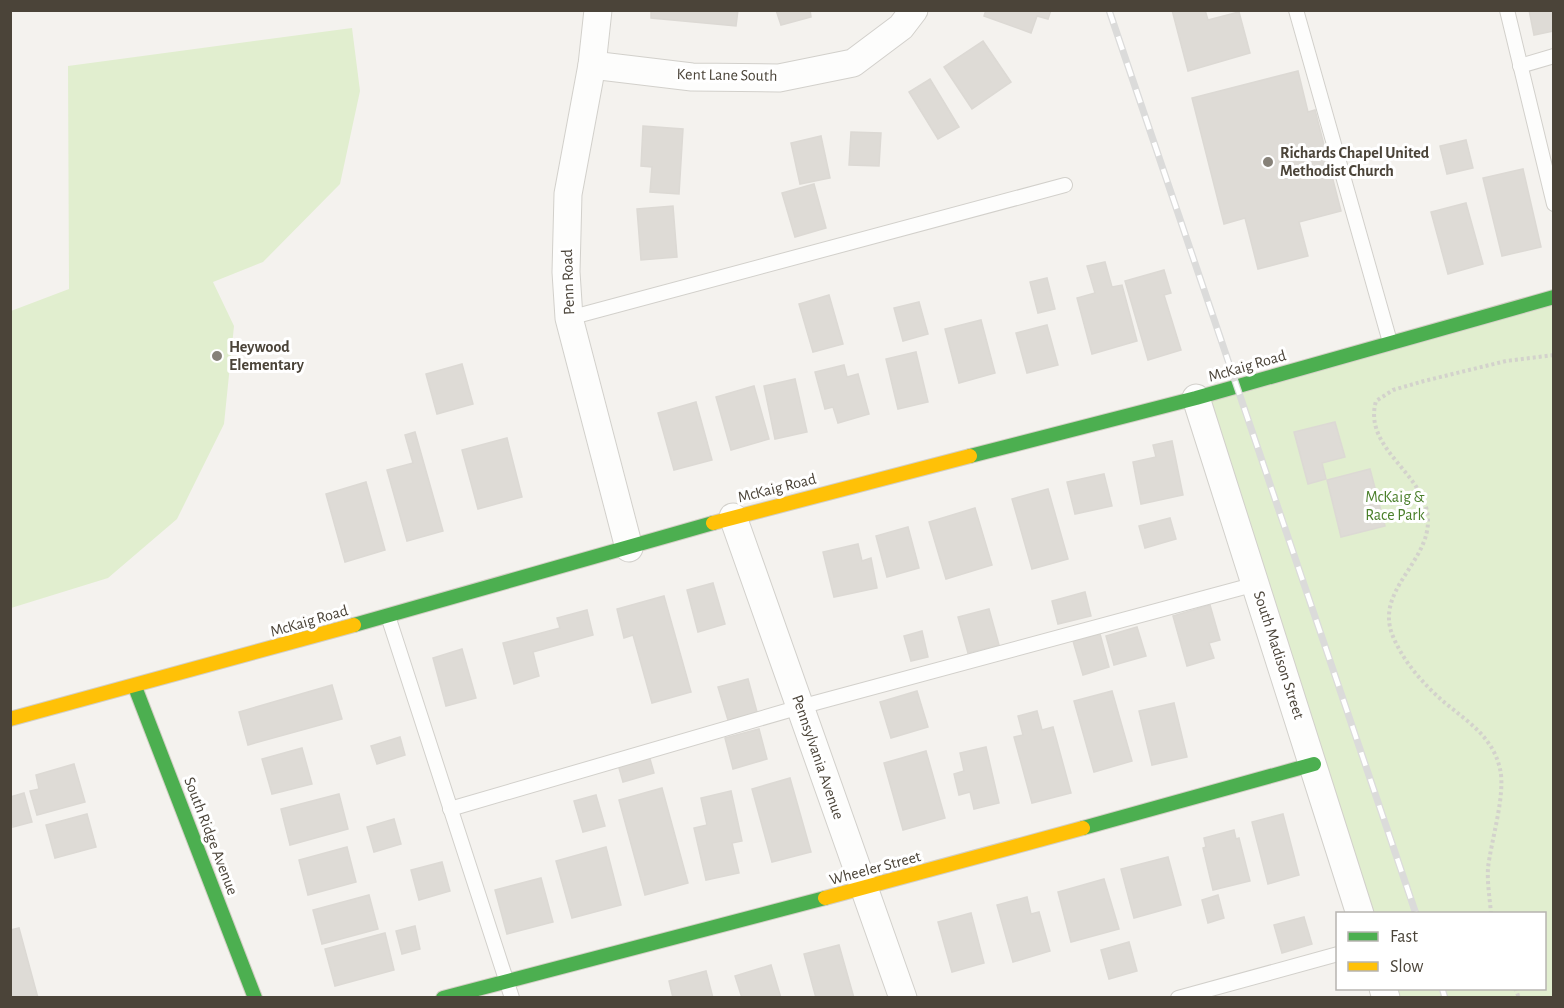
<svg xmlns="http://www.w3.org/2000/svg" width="1564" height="1008" font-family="'Alegreya Sans',sans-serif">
  <rect width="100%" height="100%" fill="#f4f2ee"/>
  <g fill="#e1eecf">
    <polygon points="352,28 360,91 340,184 263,262 213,282 234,326 224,424 177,519 108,578 11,608 11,311 69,289 68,66"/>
    <polygon points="1553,297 1553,997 1385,997 1382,989 1544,988 1544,914 1358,913 1196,398"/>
  </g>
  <g fill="#dedbd6" stroke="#dcd9d4" stroke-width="1.5">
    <polygon points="651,10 738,10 736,26 651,18"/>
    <polygon points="776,10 810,10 811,17 781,25"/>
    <polygon points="986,10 1051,10 1048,19 1037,16 1031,33 984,16"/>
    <polygon points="1172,10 1205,10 1208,20 1239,12 1250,53 1188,71"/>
    <polygon points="1529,10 1554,10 1554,31 1534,35"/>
    <polygon points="983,41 1011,82 972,109 944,67"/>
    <polygon points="1298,71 1308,112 1315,110 1341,211 1299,222 1308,256 1258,269 1245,218 1224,224 1192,98"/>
    <polygon points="930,79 959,127 938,139 909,92"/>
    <polygon points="643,126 683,129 679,194 650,192 652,167 641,166"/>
    <polygon points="851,132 881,133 879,166 849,165"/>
    <polygon points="821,136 830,178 800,184 791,143"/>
    <polygon points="1466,140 1473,168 1447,174 1440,146"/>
    <polygon points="1523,169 1541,247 1502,256 1483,178"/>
    <polygon points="814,184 826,228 795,237 782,193"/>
    <polygon points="1466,203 1483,264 1448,274 1431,212"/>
    <polygon points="673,206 677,257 641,260 637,209"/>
    <polygon points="1105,262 1112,287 1122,285 1137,341 1092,354 1077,298 1095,293 1087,266"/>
    <polygon points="1164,270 1171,293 1164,295 1181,350 1148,360 1125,281"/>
    <polygon points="1047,278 1055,309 1038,313 1030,282"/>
    <polygon points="829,295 843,344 813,352 799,304"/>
    <polygon points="919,302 928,334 903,341 894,308"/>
    <polygon points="981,320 995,373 959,383 945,329"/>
    <polygon points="1047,325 1058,365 1027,373 1016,333"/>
    <polygon points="916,352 928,402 898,409 886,359"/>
    <polygon points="462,364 473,404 437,414 426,374"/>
    <polygon points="844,365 847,377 858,374 869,414 838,423 833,407 825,409 815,372"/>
    <polygon points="795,379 807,432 775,439 764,386"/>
    <polygon points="754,386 769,439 731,450 716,397"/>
    <polygon points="696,402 712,460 674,470 658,413"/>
    <polygon points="1335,422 1345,457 1322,463 1326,479 1308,484 1294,432"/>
    <polygon points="415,432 443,531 407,541 387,470 413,463 405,435"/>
    <polygon points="507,438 522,497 478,509 462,450"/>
    <polygon points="1172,441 1183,495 1141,504 1133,462 1156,457 1153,445"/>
    <polygon points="1370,469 1385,526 1341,537 1327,480"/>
    <polygon points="1104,474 1112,506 1075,514 1067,482"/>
    <polygon points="366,482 385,550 345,562 326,494"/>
    <polygon points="1048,489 1068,559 1032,569 1012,499"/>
    <polygon points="975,508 992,565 946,579 929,522"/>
    <polygon points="1170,518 1176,539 1145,548 1139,526"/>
    <polygon points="908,527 919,568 887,577 876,536"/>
    <polygon points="858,544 862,561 871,558 877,588 834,597 823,552"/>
    <polygon points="713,583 725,624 698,632 687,590"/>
    <polygon points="1085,592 1091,616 1058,624 1052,601"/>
    <polygon points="664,596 691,692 652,703 633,635 624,638 617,609"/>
    <polygon points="1210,605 1220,640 1209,643 1214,658 1187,666 1173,616"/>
    <polygon points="989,609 999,645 968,653 958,617"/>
    <polygon points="587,610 593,635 533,652 539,676 514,684 503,643 560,628 557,618"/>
    <polygon points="1137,627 1146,656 1114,665 1106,636"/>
    <polygon points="922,631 928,657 911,661 904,636"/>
    <polygon points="1100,634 1109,667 1083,675 1073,641"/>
    <polygon points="462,649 476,698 446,706 433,658"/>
    <polygon points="748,679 757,712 728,720 718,687"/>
    <polygon points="332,685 342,719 248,745 239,712"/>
    <polygon points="917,691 928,727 891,738 880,702"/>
    <polygon points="1112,691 1132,761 1094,772 1074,701"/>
    <polygon points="1174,703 1187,757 1152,765 1139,711"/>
    <polygon points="1037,711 1042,730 1053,727 1071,793 1032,803 1014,737 1023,735 1018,716"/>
    <polygon points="759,729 767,759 733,769 725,738"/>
    <polygon points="400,737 405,755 377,764 371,746"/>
    <polygon points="986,747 999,803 974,809 970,792 959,795 954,774 964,771 960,753"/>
    <polygon points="302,748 312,784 272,794 262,759"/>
    <polygon points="926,751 945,818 903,830 884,763"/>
    <polygon points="648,752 654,773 623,782 617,761"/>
    <polygon points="74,764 85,802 37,815 30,791 39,789 36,775"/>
    <polygon points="790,778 811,852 772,862 752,789"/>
    <polygon points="662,788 688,883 645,895 619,800"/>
    <polygon points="731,791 742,841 732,843 739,873 706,880 694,828 707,825 701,798"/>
    <polygon points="24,793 32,822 13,827 10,797"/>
    <polygon points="339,794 348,829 290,845 281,809"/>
    <polygon points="596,795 605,826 583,832 574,801"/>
    <polygon points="87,814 96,847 55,858 46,825"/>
    <polygon points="1283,814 1299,875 1268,884 1252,822"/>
    <polygon points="394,819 401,844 374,852 367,827"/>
    <polygon points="1234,830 1236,839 1239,838 1250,881 1213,890 1203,848 1206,847 1204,838"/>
    <polygon points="347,847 356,882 308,895 299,860"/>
    <polygon points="606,847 621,905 572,918 556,861"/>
    <polygon points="1168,857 1181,905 1134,918 1121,869"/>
    <polygon points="442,862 450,891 419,900 411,870"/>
    <polygon points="541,878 553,922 507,934 495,890"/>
    <polygon points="1104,879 1119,929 1071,942 1058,892"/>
    <polygon points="369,895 378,929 322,944 313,910"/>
    <polygon points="1218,895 1224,918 1208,923 1202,900"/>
    <polygon points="1027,897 1031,914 1039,912 1050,951 1013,962 997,905"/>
    <polygon points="971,913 984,963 952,972 938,922"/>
    <polygon points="1304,917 1312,944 1282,953 1274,925"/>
    <polygon points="415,926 420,949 402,954 396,931"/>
    <polygon points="19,928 38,998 10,998 10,930"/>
    <polygon points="385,933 394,970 335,986 325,949"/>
    <polygon points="1129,942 1137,971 1109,979 1101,950"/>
    <polygon points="839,945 854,998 816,998 804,954"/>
    <polygon points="771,965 781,998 742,998 735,976"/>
    <polygon points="706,971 713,998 673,998 669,981"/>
  </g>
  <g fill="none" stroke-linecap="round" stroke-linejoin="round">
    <g stroke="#d2d0cb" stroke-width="16">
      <g id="lane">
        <polyline points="1296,10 1390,342"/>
        <polyline points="1507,10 1554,204"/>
        <polyline points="1520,66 1554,56"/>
        <polyline points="569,318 1065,185"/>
        <polyline points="388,616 512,998"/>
        <polyline points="450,809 800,707 1256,584"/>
        <polyline points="1178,998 1338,954"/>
      </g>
    </g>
    <g stroke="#d2d0cb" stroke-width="29">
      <g id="street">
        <polyline points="598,10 592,65 568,194 566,272 569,318 629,548"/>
        <polyline points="592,65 692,77 779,78 853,63 901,27 914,10"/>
        <polyline points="1196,398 1360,914"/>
        <polyline points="733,517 903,998"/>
        <polyline points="1383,988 1386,998"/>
      </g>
    </g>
    <g stroke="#d3cfc5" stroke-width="16">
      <g id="fast">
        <polyline points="970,456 1196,398 1554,297"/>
        <polyline points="354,625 713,523"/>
        <polyline points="135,687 255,998"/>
        <polyline points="1083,828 1314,764"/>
        <polyline points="443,998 825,898"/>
      </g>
    </g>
    <g stroke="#d3cfc5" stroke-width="16">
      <g id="slow">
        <polyline points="713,523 970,456"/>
        <polyline points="10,719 354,625"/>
        <polyline points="825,898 1083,828"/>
      </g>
    </g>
    <g stroke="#d3d2cc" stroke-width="4" stroke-dasharray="3 3" stroke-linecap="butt">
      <path d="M1491,914C1490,899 1487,883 1488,868C1491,841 1506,794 1500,769C1493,737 1468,722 1444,702C1423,684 1402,660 1392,634C1376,590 1428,563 1428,521C1428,474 1362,450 1376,401L1393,390L1424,381L1506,361L1554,355"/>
      <polyline points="1515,988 1519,998"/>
    </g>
    <use href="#lane" stroke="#fdfdfc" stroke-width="14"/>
    <use href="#street" stroke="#fdfdfc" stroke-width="27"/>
    <use href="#fast" stroke="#4caf50" stroke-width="14"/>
    <use href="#slow" stroke="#ffc107" stroke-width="14"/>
    <g stroke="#dbdbda" stroke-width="7">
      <g id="rail">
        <polyline points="1109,10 1416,914"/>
        <polyline points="1442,988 1445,998"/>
      </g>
    </g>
    <use href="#rail" stroke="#fff" stroke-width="4.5" stroke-dasharray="14" stroke-linecap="butt"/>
  </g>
  <g fill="#868178" stroke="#fff" stroke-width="2">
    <circle cx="1268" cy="162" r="6"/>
    <circle cx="217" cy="356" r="6"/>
  </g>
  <g text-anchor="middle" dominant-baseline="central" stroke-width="6" stroke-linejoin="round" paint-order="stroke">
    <g font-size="16" fill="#4b4439" stroke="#fff">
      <text transform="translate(727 75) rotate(1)">Kent Lane South</text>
      <text transform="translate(568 282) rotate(-92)">Penn Road</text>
      <text transform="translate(1247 366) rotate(-16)">McKaig Road</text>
      <text transform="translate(777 488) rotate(-14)">McKaig Road</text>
      <text transform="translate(309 621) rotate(-16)">McKaig Road</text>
      <text transform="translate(1279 655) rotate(72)">South Madison Street</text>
      <text transform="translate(818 757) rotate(71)">Pennsylvania Avenue</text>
      <text transform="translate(211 836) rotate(69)">South Ridge Avenue</text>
      <text transform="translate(875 868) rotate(-15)">Wheeler Street</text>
    </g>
    <g font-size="16" font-weight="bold" fill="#4b4439" stroke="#fff" text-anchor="start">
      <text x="1280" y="153">Richards Chapel United<tspan x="1280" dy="18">Methodist Church</tspan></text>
      <text x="229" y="347">Heywood<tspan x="229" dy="18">Elementary</tspan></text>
    </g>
    <g font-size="16" fill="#4a7f2a" stroke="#fff">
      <text x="1395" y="497">McKaig &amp;<tspan x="1395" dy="18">Race Park</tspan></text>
    </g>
  </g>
  <rect width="1564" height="1008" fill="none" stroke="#4b4439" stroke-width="24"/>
  <rect x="1336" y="912" width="210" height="78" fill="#ffffff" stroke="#b7b4b0" stroke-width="1.5"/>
  <rect x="1348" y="932" width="30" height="9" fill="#4caf50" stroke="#b7b4b0" stroke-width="1.5"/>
  <text x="1390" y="942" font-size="18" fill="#4b4439">Fast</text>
  <rect x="1348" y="962" width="30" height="9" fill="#ffc107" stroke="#b7b4b0" stroke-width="1.5"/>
  <text x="1390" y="972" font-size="18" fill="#4b4439">Slow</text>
</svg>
